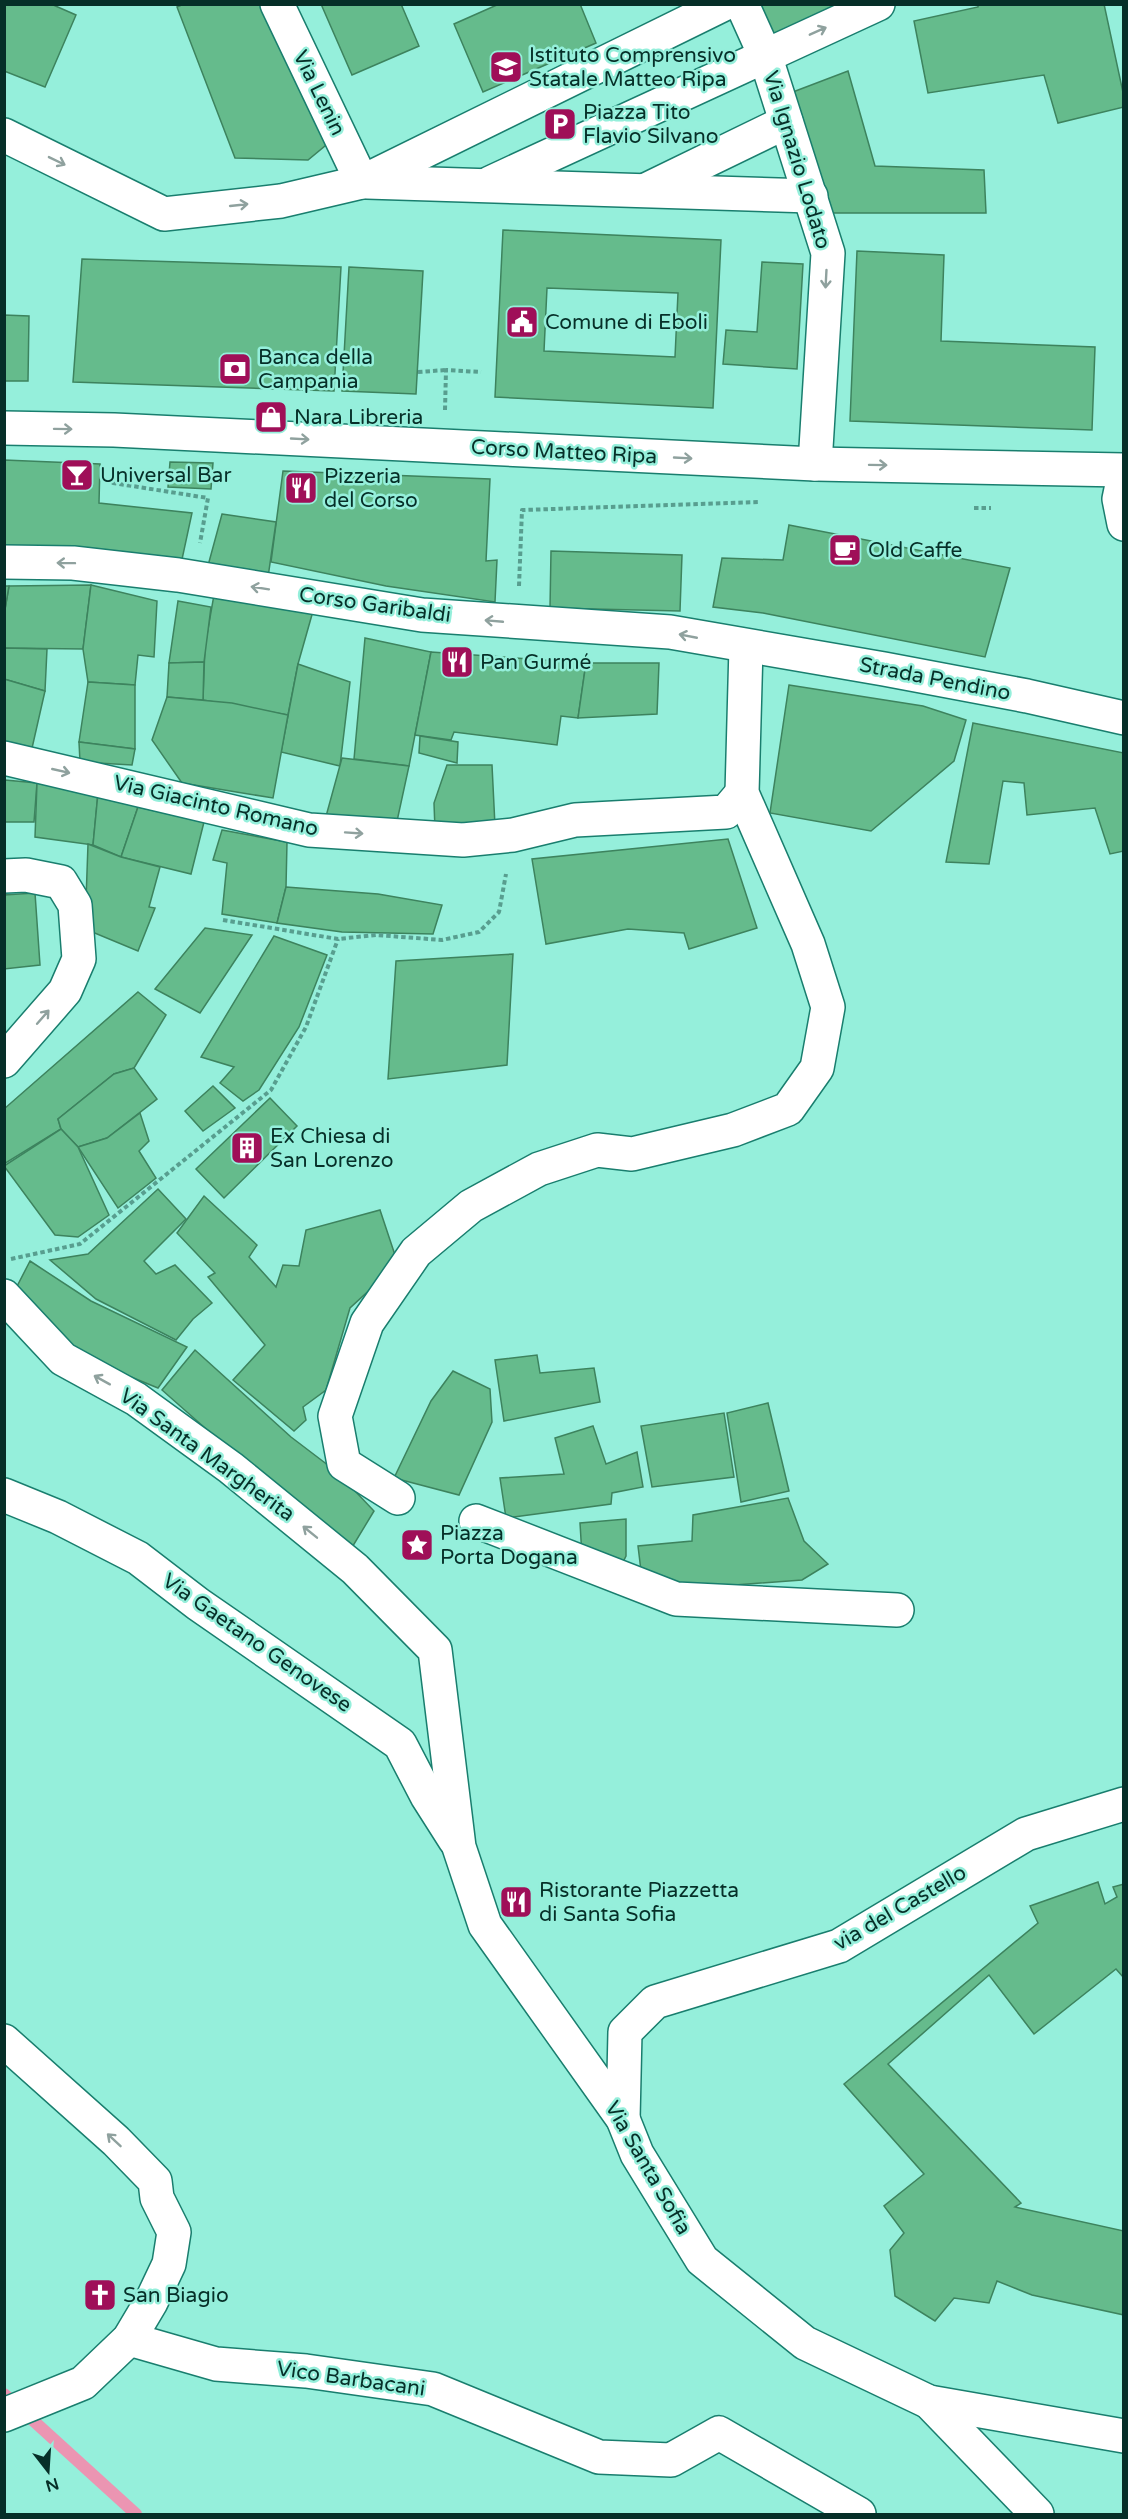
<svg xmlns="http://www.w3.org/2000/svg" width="1128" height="2519" font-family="'Varela Round',sans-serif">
  <rect width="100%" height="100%" fill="#95efdb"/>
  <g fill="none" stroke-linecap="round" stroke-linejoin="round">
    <polyline stroke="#eb95b2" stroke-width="12" points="4,2394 136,2514"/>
  </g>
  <g fill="#65bb8c" stroke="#3d835e" stroke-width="1.5" fill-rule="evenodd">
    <polygon points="4,4 51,4 76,15 45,87 4,71"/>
    <polygon points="184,4 273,4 337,136 308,160 235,158 177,7"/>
    <polygon points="321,4 401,4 419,46 352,75"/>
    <polygon points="499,4 580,4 596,43 483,92 454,24"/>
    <polygon points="759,4 839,4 774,36"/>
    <polygon points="978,4 1104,4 1124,97 1124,107 1058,123 1044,75 928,93 914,21 978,7"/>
    <polygon points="848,71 875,166 984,170 986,213 825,213 785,95"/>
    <path d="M503,230L721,240L713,408L495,397ZM547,288L678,293L675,357L544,351Z"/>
    <polygon points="857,251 944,255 941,341 1095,347 1092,430 850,421"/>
    <polygon points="82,259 341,267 334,391 73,382"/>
    <polygon points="762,262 803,264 797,369 723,364 726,330 757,332"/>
    <polygon points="349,267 423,271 416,394 342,391"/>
    <polygon points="4,315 29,316 28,381 4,381"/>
    <polygon points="4,460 100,464 99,503 192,513 181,564 4,551"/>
    <polygon points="170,462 213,463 211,489 168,487"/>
    <polygon points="283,471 490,479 486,561 497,560 495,602 386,586 271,562"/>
    <polygon points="222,514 276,522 267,584 206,573"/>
    <polygon points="789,525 1010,568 985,657 763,613 713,607 722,558 783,560"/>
    <polygon points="551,551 682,555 680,611 550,608"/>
    <polygon points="91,585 83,649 4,648 4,615 9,586"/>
    <polygon points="91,585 157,601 154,657 138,655 135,685 88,682 83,649"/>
    <polygon points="4,586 9,586 4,615"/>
    <polygon points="215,589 315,604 298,664 288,715 203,700 205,646"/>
    <polygon points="178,601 211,607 204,662 169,663"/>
    <polygon points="365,638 431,652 409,766 354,759"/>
    <polygon points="4,648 47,649 45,691 4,679"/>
    <polygon points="431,652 586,663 578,718 561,716 557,745 454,732 451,740 415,735"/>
    <polygon points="204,662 203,700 167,697 169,663"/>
    <polygon points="586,663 659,663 657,714 578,718"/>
    <polygon points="298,664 350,682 340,766 281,752"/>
    <polygon points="4,679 45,691 30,757 4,748"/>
    <polygon points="88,682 135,685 135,749 79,742"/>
    <polygon points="789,685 923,706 966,720 954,761 871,831 770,813"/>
    <polygon points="167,697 232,703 288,715 273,798 182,783 152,740"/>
    <polygon points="973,723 1124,753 1124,851 1110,854 1095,808 1027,815 1024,783 1003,781 989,864 946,862"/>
    <polygon points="420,736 458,742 457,763 419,753"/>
    <polygon points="79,742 135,749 132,765 80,762"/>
    <polygon points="342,758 409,766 394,835 325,820"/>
    <polygon points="447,765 492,765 495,826 435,830 434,803"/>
    <polygon points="5,780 37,783 34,822 4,822"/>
    <polygon points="37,783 98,793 93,845 35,837"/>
    <polygon points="98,793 138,807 121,857 93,845"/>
    <polygon points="138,807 204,822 191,874 121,857"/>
    <polygon points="222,830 287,842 286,887 277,923 222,914 227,863 213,860"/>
    <polygon points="728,839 757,928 689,949 684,933 628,929 546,944 532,859"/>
    <polygon points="88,844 121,857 160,867 149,907 155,908 138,951 85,929"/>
    <polygon points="286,887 378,894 442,905 433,934 342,932 277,923"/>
    <polygon points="35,893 40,965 4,969 4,895"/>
    <polygon points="205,928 252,935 200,1013 155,989"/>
    <polygon points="274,936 327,955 299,1027 259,1090 243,1101 220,1083 234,1067 201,1057"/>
    <polygon points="513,954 507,1065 388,1079 396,961"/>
    <polygon points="138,992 166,1015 134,1068 114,1074 58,1119 61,1129 4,1164 4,1109"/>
    <polygon points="134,1068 157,1099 107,1138 78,1147 61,1129 58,1119 114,1074"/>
    <polygon points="213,1086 235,1108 203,1131 185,1111"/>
    <polygon points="270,1098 297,1126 224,1198 196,1169"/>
    <polygon points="140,1113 149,1141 139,1151 156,1178 118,1208 78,1147 107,1138"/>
    <polygon points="61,1129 78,1147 109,1215 78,1237 55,1235 4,1166"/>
    <polygon points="158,1189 186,1219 144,1261 156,1274 175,1265 212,1303 193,1319 176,1340 96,1299 50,1260 88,1254"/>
    <polygon points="204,1196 257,1245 249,1257 276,1287 283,1265 299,1266 306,1230 380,1210 398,1264 350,1308 326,1390 303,1407 306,1420 294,1431 233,1380 265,1345 208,1277 215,1273 177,1233"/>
    <polygon points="30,1261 91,1301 187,1347 158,1388 131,1377 123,1386 44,1328 12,1296"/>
    <polygon points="195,1350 291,1437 337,1472 374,1511 348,1554 162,1390"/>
    <polygon points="537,1355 540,1373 594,1368 600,1402 504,1421 495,1360"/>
    <polygon points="453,1371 490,1389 492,1422 459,1495 394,1478 431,1401"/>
    <polygon points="768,1403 789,1491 741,1502 727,1413"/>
    <polygon points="724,1413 734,1477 652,1487 641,1426"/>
    <polygon points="593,1426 606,1464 637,1452 643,1487 612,1493 611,1504 506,1518 500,1478 564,1474 555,1438"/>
    <polygon points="788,1498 804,1541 828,1564 802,1580 669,1590 642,1579 638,1546 692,1541 693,1515"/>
    <polygon points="626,1519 626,1556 619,1570 582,1556 580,1523"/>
    <polygon points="1098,1882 1105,1904 1117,1897 1113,1887 1124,1884 1124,1978 1116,1969 1034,2034 989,1975 888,2064 1021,2203 1015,2207 1124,2231 1124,2315 1032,2295 997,2281 989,2303 954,2298 935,2321 895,2296 890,2250 904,2233 884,2206 924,2174 844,2084 1038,1923 1030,1906"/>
  </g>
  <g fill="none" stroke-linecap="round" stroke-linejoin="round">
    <g stroke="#197e6e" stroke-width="36">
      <g id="street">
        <polyline points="277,4 362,182"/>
        <polyline points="742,4 765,55 828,253 815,464"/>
        <polyline points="4,135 164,214 281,201 362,182 724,4"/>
        <polyline points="367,182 811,196"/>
        <polyline points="490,183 878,4"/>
        <polyline points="648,189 786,122"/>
        <polyline points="4,562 73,563 178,575 422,615 670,632 884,669 1027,696 1124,718"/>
        <polyline points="4,758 309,830 463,840 513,835 575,820 726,812 742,793"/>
        <polyline points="4,876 26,875 61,882 75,905 79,959 65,991 4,1061"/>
        <polyline points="4,1296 63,1359 136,1399 231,1468 355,1569 435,1650 459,1847 485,1925 623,2119 637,2154 702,2260 805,2343 929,2402 1124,2436"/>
        <polyline points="4,1495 58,1517 138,1558 198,1604 400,1744 427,1796 455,1840"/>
        <polyline points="398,1498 344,1464 335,1416 367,1323 416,1252 471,1206 539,1169 597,1150 632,1154 733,1130 788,1109 817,1068 828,1007 808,944 742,793 746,647"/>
        <polyline points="476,1521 676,1599 897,1610"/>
        <polyline points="4,2041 116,2141 155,2181 157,2198 174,2232 169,2264 151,2302 129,2339 83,2383 4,2415"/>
        <polyline points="623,2119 625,2032 655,2002 839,1946 1026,1834 1124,1804"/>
        <polyline points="129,2339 216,2364 306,2371 433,2389 599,2457 671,2460 719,2433 859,2514"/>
        <polyline points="929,2402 1037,2514"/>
      </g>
    </g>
    <g stroke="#197e6e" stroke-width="36">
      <g id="secondary">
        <polyline points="4,428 114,430 815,464 1124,470"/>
        <polyline points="1124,475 1119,499 1124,524"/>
      </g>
    </g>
    <g stroke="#589e8f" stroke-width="4" stroke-dasharray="4.5 3" stroke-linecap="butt">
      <polyline points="418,372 446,370"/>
      <polyline points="445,410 446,370 481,372"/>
      <polyline points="114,467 113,483 208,498 200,543"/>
      <polyline points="974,508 991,508"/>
      <polyline points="519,586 522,510 760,502"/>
      <polyline points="223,920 338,939 376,935 442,940 479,932 499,912 506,874"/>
      <polyline points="11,1259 80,1244 271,1090 306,1027 338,939"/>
    </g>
    <use href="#street" stroke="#fff" stroke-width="33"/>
    <use href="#secondary" stroke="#fff" stroke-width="33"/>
  </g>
  <defs><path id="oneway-shaft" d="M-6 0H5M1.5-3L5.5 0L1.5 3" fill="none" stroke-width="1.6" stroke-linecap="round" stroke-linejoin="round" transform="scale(1.5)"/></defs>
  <g stroke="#8fa19e">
    <use href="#oneway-shaft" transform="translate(818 31) rotate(-24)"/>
    <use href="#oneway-shaft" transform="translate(57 161) rotate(26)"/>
    <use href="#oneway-shaft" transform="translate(239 205) rotate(-6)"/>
    <use href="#oneway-shaft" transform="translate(826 279) rotate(93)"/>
    <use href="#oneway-shaft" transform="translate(63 429) rotate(1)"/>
    <use href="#oneway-shaft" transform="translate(300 439) rotate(3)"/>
    <use href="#oneway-shaft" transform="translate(683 458) rotate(3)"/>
    <use href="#oneway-shaft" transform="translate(878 465) rotate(1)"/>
    <use href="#oneway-shaft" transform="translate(66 563) rotate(-179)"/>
    <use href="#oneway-shaft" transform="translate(260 588) rotate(-171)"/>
    <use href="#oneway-shaft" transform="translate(494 621) rotate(-175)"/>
    <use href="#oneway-shaft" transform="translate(688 636) rotate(-169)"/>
    <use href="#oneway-shaft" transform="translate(61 771) rotate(13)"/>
    <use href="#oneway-shaft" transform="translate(354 833) rotate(4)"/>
    <use href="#oneway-shaft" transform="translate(43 1017) rotate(-49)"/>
    <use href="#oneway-shaft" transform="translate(102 1380) rotate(-151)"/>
    <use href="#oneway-shaft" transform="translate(310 1532) rotate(-141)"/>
    <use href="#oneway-shaft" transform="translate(114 2140) rotate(-137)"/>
  </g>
  <defs>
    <g id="school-square" transform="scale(1.725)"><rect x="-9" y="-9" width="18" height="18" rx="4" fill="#9f0f58" stroke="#95efdb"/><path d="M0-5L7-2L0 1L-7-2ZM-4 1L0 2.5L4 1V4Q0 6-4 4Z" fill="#fff"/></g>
    <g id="parking-square" transform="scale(1.725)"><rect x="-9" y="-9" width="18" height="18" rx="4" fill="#9f0f58" stroke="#95efdb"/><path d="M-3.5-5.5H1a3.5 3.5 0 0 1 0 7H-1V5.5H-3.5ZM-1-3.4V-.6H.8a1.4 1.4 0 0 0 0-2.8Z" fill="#fff"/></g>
    <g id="civic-square" transform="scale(1.725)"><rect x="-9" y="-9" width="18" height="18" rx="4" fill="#9f0f58" stroke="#95efdb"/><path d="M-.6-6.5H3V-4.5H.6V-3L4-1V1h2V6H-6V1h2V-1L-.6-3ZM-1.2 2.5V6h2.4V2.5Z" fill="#fff"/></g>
    <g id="bank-square" transform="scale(1.725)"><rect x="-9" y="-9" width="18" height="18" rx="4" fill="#9f0f58" stroke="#95efdb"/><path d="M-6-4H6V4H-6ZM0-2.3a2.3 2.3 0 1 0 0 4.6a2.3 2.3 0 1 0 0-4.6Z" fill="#fff"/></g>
    <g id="shop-square" transform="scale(1.725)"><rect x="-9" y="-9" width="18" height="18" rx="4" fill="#9f0f58" stroke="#95efdb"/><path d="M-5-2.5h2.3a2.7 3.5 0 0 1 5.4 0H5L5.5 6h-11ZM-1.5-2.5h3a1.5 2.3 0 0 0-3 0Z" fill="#fff"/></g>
    <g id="bar-square" transform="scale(1.725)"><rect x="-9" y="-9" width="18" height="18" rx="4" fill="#9f0f58" stroke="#95efdb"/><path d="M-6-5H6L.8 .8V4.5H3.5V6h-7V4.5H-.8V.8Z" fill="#fff"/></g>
    <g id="restaurant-square" transform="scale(1.725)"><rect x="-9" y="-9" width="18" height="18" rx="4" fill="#9f0f58" stroke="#95efdb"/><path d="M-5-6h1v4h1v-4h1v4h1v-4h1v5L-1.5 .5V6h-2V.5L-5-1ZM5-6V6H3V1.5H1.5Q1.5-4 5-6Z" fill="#fff"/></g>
    <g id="cafe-square" transform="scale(1.725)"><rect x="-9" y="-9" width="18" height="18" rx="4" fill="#9f0f58" stroke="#95efdb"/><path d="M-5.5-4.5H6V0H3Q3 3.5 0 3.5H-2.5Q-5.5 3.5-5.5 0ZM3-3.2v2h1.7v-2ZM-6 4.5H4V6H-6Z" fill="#fff"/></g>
    <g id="building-square" transform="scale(1.725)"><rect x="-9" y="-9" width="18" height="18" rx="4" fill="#9f0f58" stroke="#95efdb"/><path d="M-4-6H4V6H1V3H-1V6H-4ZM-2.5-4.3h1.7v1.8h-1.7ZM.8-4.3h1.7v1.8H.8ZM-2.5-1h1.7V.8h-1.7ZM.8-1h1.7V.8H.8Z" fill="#fff"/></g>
    <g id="sight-square" transform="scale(1.725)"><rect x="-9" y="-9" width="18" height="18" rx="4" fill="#9f0f58" stroke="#95efdb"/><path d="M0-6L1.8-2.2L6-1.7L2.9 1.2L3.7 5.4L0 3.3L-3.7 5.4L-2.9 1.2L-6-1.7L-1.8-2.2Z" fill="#fff"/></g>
    <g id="church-square" transform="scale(1.725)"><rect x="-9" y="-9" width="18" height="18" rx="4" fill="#9f0f58" stroke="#95efdb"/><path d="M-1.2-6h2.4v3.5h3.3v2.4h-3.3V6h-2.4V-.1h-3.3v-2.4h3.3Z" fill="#fff"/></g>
  </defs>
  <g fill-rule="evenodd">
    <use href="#school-square" x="506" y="67"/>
    <use href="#parking-square" x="560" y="124"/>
    <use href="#civic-square" x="522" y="322"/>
    <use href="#bank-square" x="235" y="369"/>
    <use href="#shop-square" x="271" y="417"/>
    <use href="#bar-square" x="77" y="475"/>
    <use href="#restaurant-square" x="301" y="488"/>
    <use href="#cafe-square" x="845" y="550"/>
    <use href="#restaurant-square" x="457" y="662"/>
    <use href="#building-square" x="247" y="1148"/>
    <use href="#sight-square" x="417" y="1545"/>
    <use href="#restaurant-square" x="516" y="1902"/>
    <use href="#church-square" x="100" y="2295"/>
  </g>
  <g text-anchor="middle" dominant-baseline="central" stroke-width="5" stroke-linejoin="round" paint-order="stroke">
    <g font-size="21" fill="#062f28" stroke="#95efdb" text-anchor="start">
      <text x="529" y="55">Istituto Comprensivo<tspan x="529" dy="24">Statale Matteo Ripa</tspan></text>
      <text x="583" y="112">Piazza Tito<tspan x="583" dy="24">Flavio Silvano</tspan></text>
      <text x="545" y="322">Comune di Eboli</text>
      <text x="258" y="357">Banca della<tspan x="258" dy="24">Campania</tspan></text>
      <text x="294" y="417">Nara Libreria</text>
      <text x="100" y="475">Universal Bar</text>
      <text x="324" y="476">Pizzeria<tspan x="324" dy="24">del Corso</tspan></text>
      <text x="868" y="550">Old Caffe</text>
      <text x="480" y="662">Pan Gurmé</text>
      <text x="270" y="1136">Ex Chiesa di<tspan x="270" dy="24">San Lorenzo</tspan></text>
      <text x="440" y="1533">Piazza<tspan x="440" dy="24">Porta Dogana</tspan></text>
      <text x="539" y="1890">Ristorante Piazzetta<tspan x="539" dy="24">di Santa Sofia</tspan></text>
      <text x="123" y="2295">San Biagio</text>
    </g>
    <g font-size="21" fill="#062f28" stroke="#95efdb">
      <text transform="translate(319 93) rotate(64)">Via Lenin</text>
      <text transform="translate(797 160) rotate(73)">Via Ignazio Lodato</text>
      <text transform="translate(564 452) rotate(3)">Corso Matteo Ripa</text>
      <text transform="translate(375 605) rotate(8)">Corso Garibaldi</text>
      <text transform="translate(935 679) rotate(11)">Strada Pendino</text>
      <text transform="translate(216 806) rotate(13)">Via Giacinto Romano</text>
      <text transform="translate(207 1455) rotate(36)">Via Santa Margherita</text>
      <text transform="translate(257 1643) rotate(35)">Via Gaetano Genovese</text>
      <text transform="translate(900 1908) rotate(-30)">via del Castello</text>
      <text transform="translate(648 2168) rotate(60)">Via Santa Sofia</text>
      <text transform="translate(351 2379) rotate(8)">Vico Barbacani</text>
    </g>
  </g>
  <rect width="1128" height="2519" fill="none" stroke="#062f28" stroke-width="12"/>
  <g transform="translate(48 2471) rotate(163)" stroke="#95efdb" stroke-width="4.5" paint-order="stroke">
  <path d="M0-4.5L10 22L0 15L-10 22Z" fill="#062f28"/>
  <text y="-9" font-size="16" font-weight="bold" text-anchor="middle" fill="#062f28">N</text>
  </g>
</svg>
